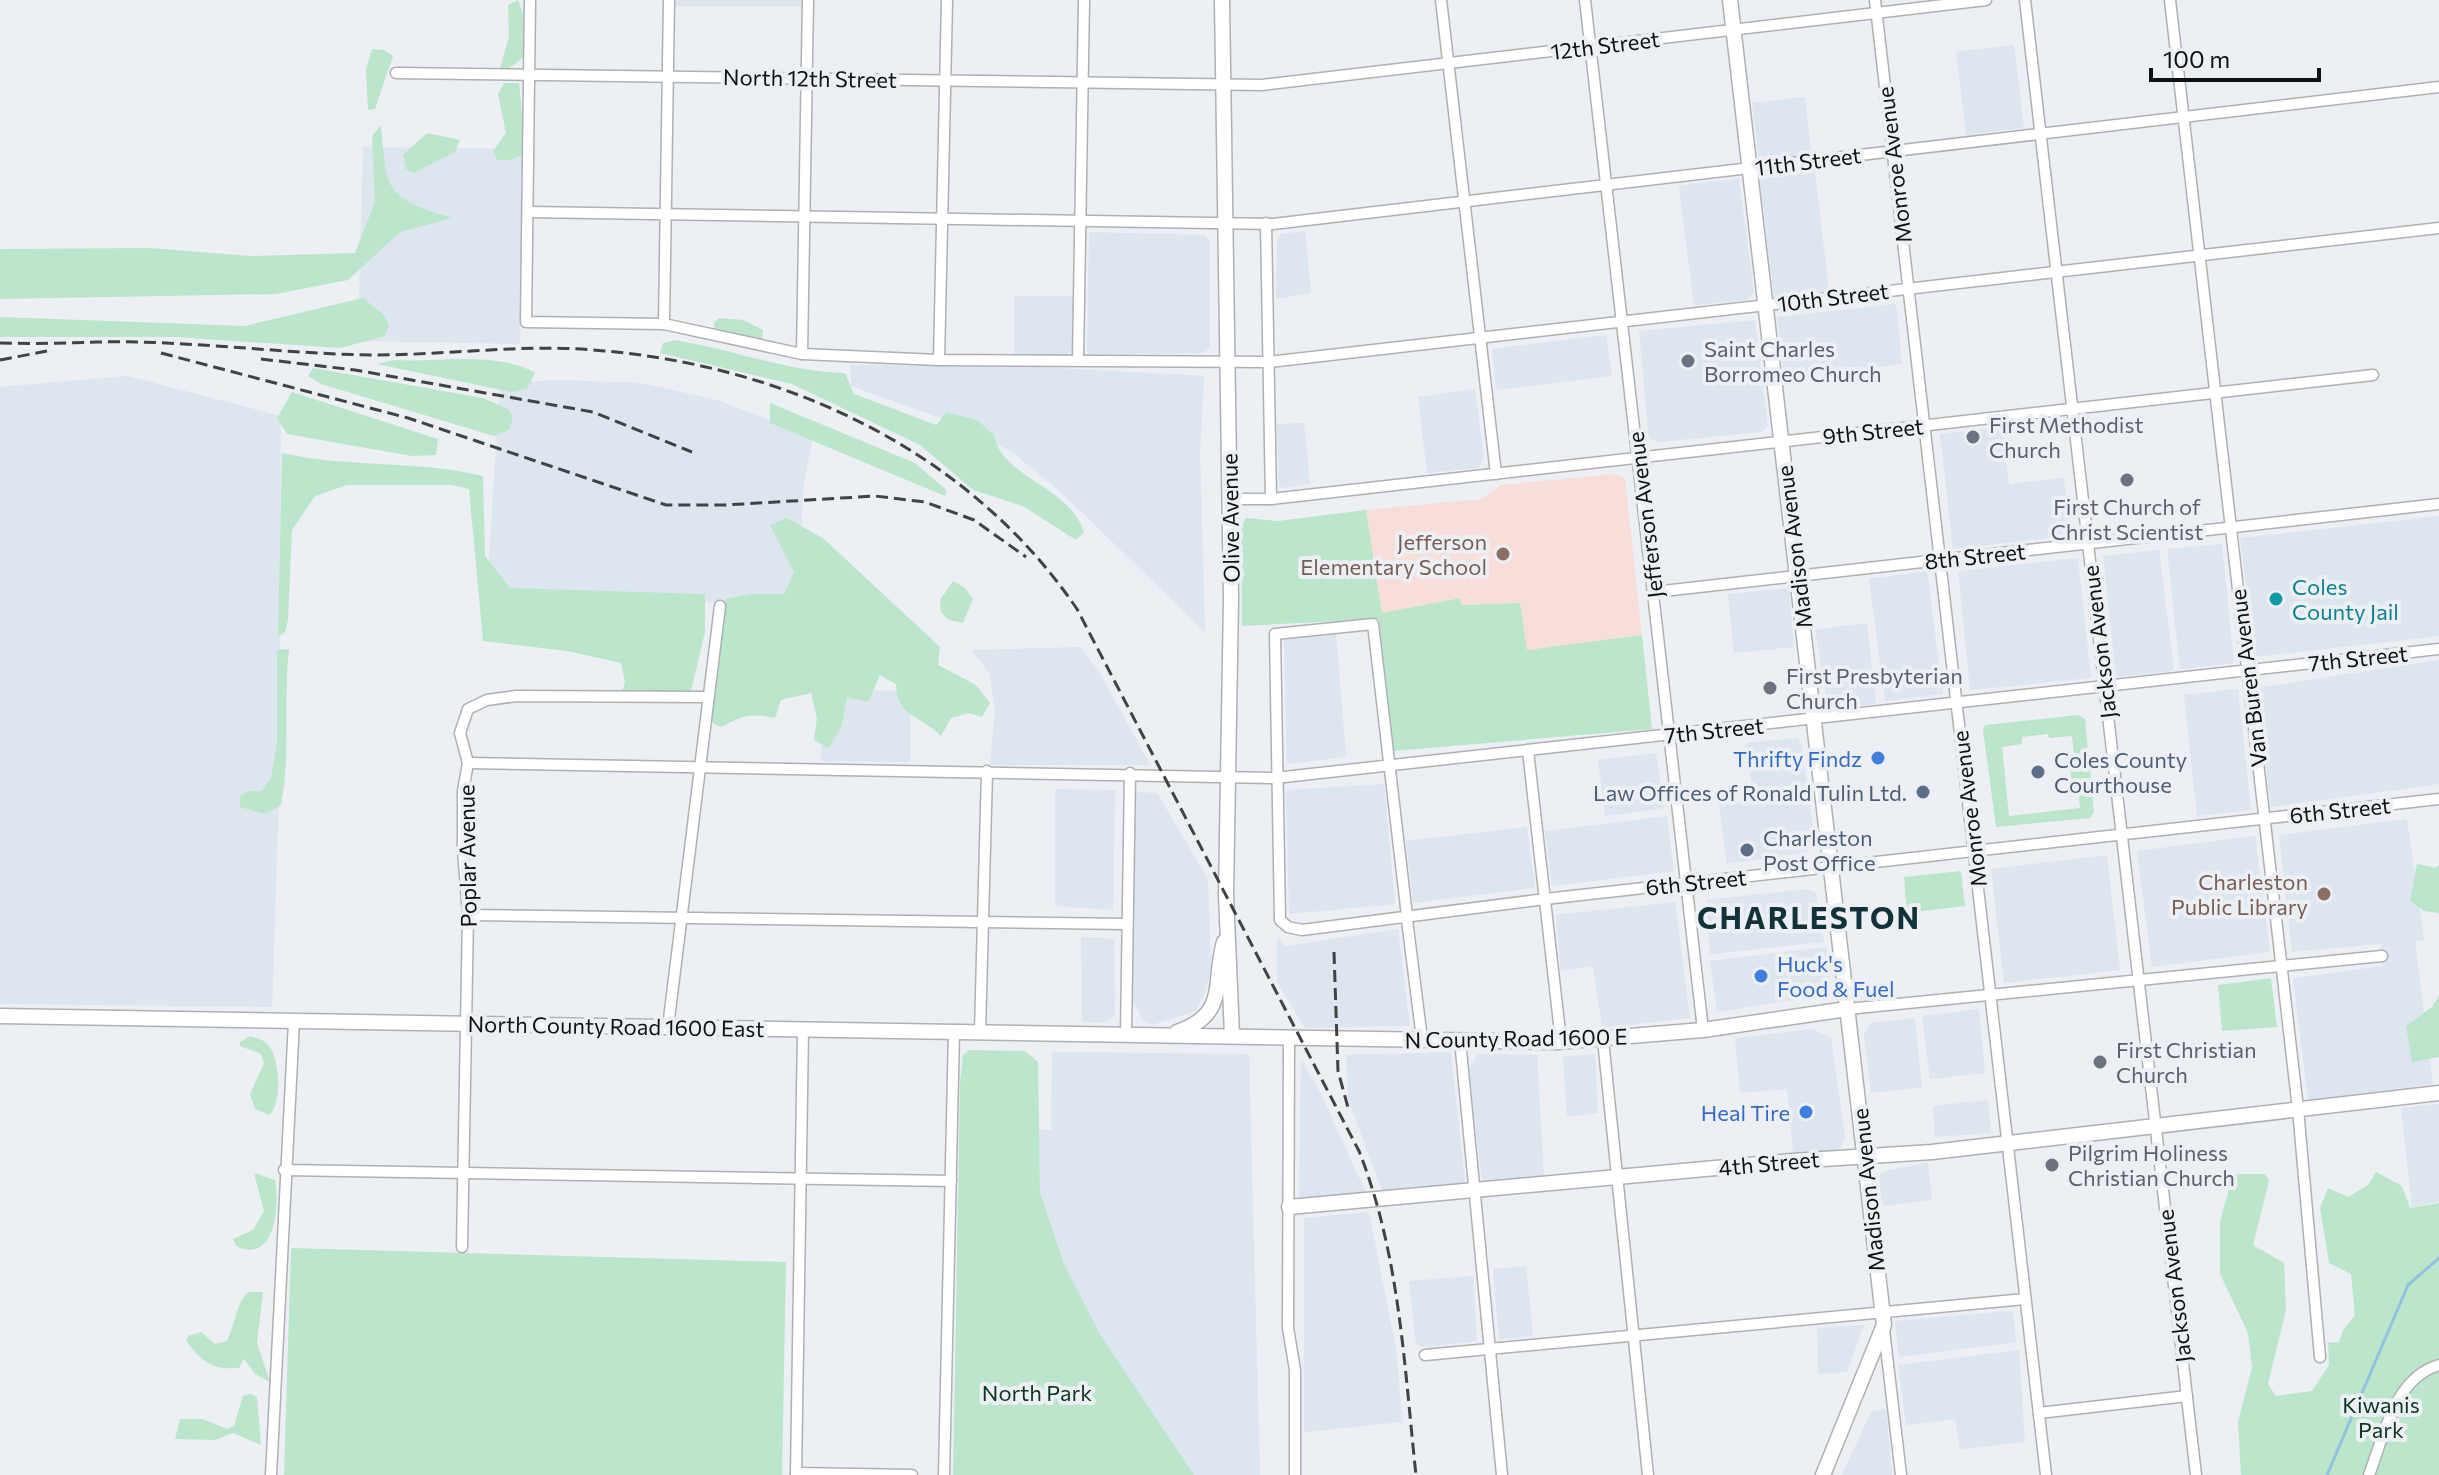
<svg xmlns="http://www.w3.org/2000/svg" width="2439" height="1475" font-family="Commissioner,sans-serif">
  <rect width="100%" height="100%" fill="#eceff3"/>
  <g fill="#dde5ef">
    <rect x="675" y="0" width="126" height="6"/>
    <polygon points="2014,45 2024,128 1966,135 1956,52"/>
    <polygon points="1805,97 1811,154 1759,160 1752,103"/>
    <polygon points="363,147 522,149 520,344 358,341"/>
    <polygon points="1815,172 1829,291 1774,298 1760,179"/>
    <polygon points="1739,178 1754,292 1747,300 1694,305 1679,186"/>
    <polygon points="1305,231 1311,293 1276,299 1277,241 1280,234"/>
    <polygon points="1089,232 1204,235 1210,241 1210,348 1203,353 1090,354 1087,351"/>
    <polygon points="1014,296 1074,296 1073,349 1066,355 1014,354"/>
    <polygon points="1896,304 1902,364 1784,377 1777,317"/>
    <polygon points="1755,320 1768,426 1762,432 1657,442 1649,438 1639,331"/>
    <polygon points="1606,335 1612,376 1496,390 1492,349"/>
    <polygon points="850,365 1038,367 1204,376 1200,452 1205,632 1062,493 1012,452 963,426 851,386"/>
    <polygon points="128,376 281,416 279,796 272,1007 0,1004 0,387"/>
    <polygon points="559,380 641,383 717,400 813,436 803,489 798,607 487,591 500,383"/>
    <polygon points="1475,389 1484,457 1479,468 1427,473 1418,397"/>
    <polygon points="1304,423 1310,484 1284,488 1279,486 1277,424"/>
    <polygon points="2002,427 2009,484 2064,478 2070,536 1953,549 1940,434"/>
    <polygon points="2439,516 2439,636 2255,657 2240,538"/>
    <polygon points="2222,544 2234,663 2180,669 2167,549"/>
    <polygon points="2159,550 2174,671 2116,677 2103,556"/>
    <polygon points="2078,558 2091,678 1970,690 1958,571"/>
    <polygon points="1927,571 1943,694 1885,701 1869,579"/>
    <polygon points="1789,588 1794,647 1734,653 1728,594"/>
    <polygon points="1867,623 1876,704 1837,708 1827,702 1815,630"/>
    <polygon points="1336,632 1346,757 1287,764 1284,638"/>
    <polygon points="1081,647 1100,673 1150,765 990,765 995,713 990,674 971,650"/>
    <polygon points="2439,660 2439,784 2271,807 2257,688"/>
    <polygon points="2238,689 2251,810 2197,816 2184,695"/>
    <polygon points="823,690 910,691 910,762 821,761"/>
    <polygon points="1798,738 1802,747 1815,839 1806,852 1727,864 1719,805 1753,801 1747,743"/>
    <polygon points="1656,753 1664,808 1605,816 1598,760"/>
    <polygon points="1384,784 1395,904 1289,914 1286,790"/>
    <polygon points="1055,789 1115,790 1113,910 1055,906"/>
    <polygon points="1134,792 1157,793 1208,879 1211,971 1205,993 1196,1011 1152,1025 1142,1019 1133,1000"/>
    <polygon points="1667,816 1674,871 1552,886 1545,831"/>
    <polygon points="2407,819 2424,940 2415,941 2433,1084 2308,1100 2293,978 2383,966 2380,944 2292,952 2279,835"/>
    <polygon points="1527,827 1535,888 1413,903 1406,841"/>
    <polygon points="2255,836 2270,952 2152,967 2137,851"/>
    <polygon points="2107,855 2120,970 2004,983 1991,869"/>
    <polygon points="1808,889 1816,893 1824,942 1710,954 1706,900"/>
    <polygon points="1675,902 1690,1018 1602,1028 1593,966 1561,971 1556,915"/>
    <polygon points="1398,929 1410,1026 1305,1028 1277,982 1277,937 1286,946"/>
    <polygon points="1081,937 1114,939 1115,1015 1107,1022 1082,1022"/>
    <polygon points="1826,947 1831,981 1818,996 1717,1012 1710,961"/>
    <polygon points="1979,1009 1985,1073 1930,1079 1922,1016"/>
    <polygon points="1915,1018 1922,1087 1871,1093 1864,1034 1871,1023"/>
    <polygon points="1813,1029 1831,1038 1845,1136 1841,1147 1832,1151 1793,1154 1787,1089 1740,1093 1735,1038"/>
    <polygon points="1052,1052 1249,1054 1260,1475 1194,1475 1101,1336 1064,1264 1040,1192 1039,1130 1051,1130"/>
    <polygon points="1451,1052 1465,1183 1383,1193 1348,1099 1346,1055"/>
    <polygon points="1478,1054 1537,1055 1544,1177 1482,1182 1469,1070"/>
    <polygon points="1595,1054 1598,1113 1567,1117 1563,1057"/>
    <polygon points="1301,1060 1320,1092 1366,1193 1299,1198"/>
    <polygon points="1988,1100 1991,1133 1935,1137 1933,1106"/>
    <polygon points="2439,1104 2439,1202 2412,1207 2401,1108"/>
    <polygon points="1928,1162 1932,1200 1882,1206 1879,1178 1882,1172"/>
    <polygon points="1369,1212 1397,1354 1402,1422 1304,1432 1304,1218"/>
    <polygon points="1526,1266 1533,1336 1499,1339 1493,1269"/>
    <polygon points="1473,1276 1477,1341 1424,1347 1416,1344 1409,1281"/>
    <polygon points="2013,1311 2016,1342 1899,1357 1895,1321"/>
    <polygon points="1864,1325 1847,1372 1818,1374 1817,1328"/>
    <polygon points="2019,1350 2025,1442 1960,1449 1955,1419 1906,1425 1898,1365"/>
    <polygon points="1886,1409 1892,1475 1842,1475 1871,1412"/>
  </g>
  <polygon fill="#f8deda" points="1615,474 1625,478 1642,635 1527,650 1520,603 1461,605 1459,598 1382,613 1366,510 1481,499 1501,485"/>
  <g fill="#bbe6cb" fill-rule="evenodd">
    <polygon points="518,0 523,14 523,58 508,69 500,68 509,37 508,5"/>
    <polygon points="372,49 384,50 393,56 375,109 368,110 366,70"/>
    <polygon points="504,83 519,83 525,144 521,155 511,160 497,160 493,151 506,133 498,94"/>
    <path d="M381,125C387,192 384,197 452,218L400,232L348,280L276,294L0,299V249L149,248L251,256L355,253L375,202L372,136Z"/>
    <polygon points="427,133 460,140 455,152 414,173 406,169 403,155"/>
    <polygon points="363,298 383,314 389,325 385,336 340,348 175,337 0,337 0,317 245,326"/>
    <polygon points="719,318 743,320 763,330 762,342 715,331 714,323"/>
    <path d="M675,340C732,349 788,372 845,373L854,394L936,425L947,412L977,420L994,435C1002,479 1068,484 1084,532L1076,540L1023,506L973,490L920,445L792,384L660,353L663,343Z"/>
    <path d="M394,360C438,363 495,350 535,373L527,389L511,392L377,364Z"/>
    <polygon points="313,368 483,398 508,409 513,417 509,430 494,436 321,384 308,376"/>
    <polygon points="292,392 438,439 436,455 412,456 287,434 277,418"/>
    <polygon points="770,403 915,463 946,490 945,496 770,423"/>
    <path d="M282,453C348,468 417,460 483,476L485,556L510,588L705,594V632L691,691L676,699L621,696L625,682L621,663L567,651L483,641L469,489L452,485H347L315,496L292,530L288,620L285,632L278,637Z"/>
    <polygon points="1366,510 1382,613 1460,598 1461,605 1520,603 1527,650 1642,635 1652,729 1393,751 1379,619 1242,626 1241,526 1246,518 1278,521"/>
    <path d="M787,518L824,539L940,647L938,665L976,685L990,703L982,717L969,713L951,718L941,736C920,715 896,716 896,684L880,675L868,702L847,697L841,728L828,748L814,740L817,718L811,693L781,700L775,718C750,713 743,715 721,727L711,722L726,599L751,594H784L794,572L770,525Z"/>
    <polygon points="953,581 965,588 973,599 963,623 949,620 941,612 940,600"/>
    <path d="M282,649L289,650C283,702 291,753 281,805L265,814L240,807V796L248,791H261L271,778L277,742V650Z"/>
    <path d="M2078,715L2085,719L2094,812L2090,818L1996,827L1983,730L1985,725ZM2048,734L2049,738L2072,736L2074,754L2069,755L2072,789H2078L2080,808L2009,816L2002,747L2022,744V737Z"/>
    <polygon points="2417,864 2436,868 2439,865 2439,913 2424,911 2410,901"/>
    <polygon points="1961,871 1965,906 1907,913 1904,877"/>
    <polygon points="2271,978 2277,1027 2222,1031 2218,985"/>
    <polygon points="2439,995 2439,1057 2412,1062 2406,1026 2432,1007"/>
    <path d="M250,1036C256,1038 263,1039 267,1044C280,1055 283,1104 269,1115L255,1109L250,1094L264,1063L261,1054L240,1046V1042Z"/>
    <polygon points="969,1050 1025,1051 1038,1062 1040,1192 1064,1264 1101,1336 1194,1475 953,1475 960,1083 963,1055"/>
    <polygon points="2376,1172 2402,1186 2410,1208 2439,1203 2439,1475 2241,1475 2238,1422 2252,1368 2248,1333 2220,1274 2220,1222 2233,1174 2265,1174 2269,1181 2253,1245 2284,1263 2286,1310 2268,1384 2276,1396 2312,1391 2329,1365 2328,1343 2339,1342 2343,1330 2355,1315 2351,1274 2329,1263 2320,1208 2328,1188 2348,1197 2368,1185"/>
    <path d="M254,1173L275,1180C280,1206 275,1265 236,1246L233,1239L253,1230L264,1211Z"/>
    <polygon points="291,1248 786,1262 782,1475 284,1475"/>
    <path d="M248,1292H263L257,1343L270,1382L255,1374L244,1359L239,1368C212,1370 202,1362 186,1341L188,1336L201,1332L215,1344L227,1341C235,1324 236,1304 248,1292Z"/>
    <polygon points="250,1394 257,1397 261,1445 233,1433 215,1440 175,1439 180,1419 203,1419 227,1429 234,1426 243,1396"/>
  </g>
  <g fill="none" stroke-linecap="round" stroke-linejoin="round">
    <polyline stroke="#93c2e0" stroke-width="3" points="2327,1475 2408,1285 2439,1258"/>
    <g stroke="#aeb0b4" stroke-width="13">
      <g id="street">
        <polyline points="530,0 526,322 664,324 802,354 939,360 1269,362 2439,228"/>
        <polyline points="1441,0 1496,474"/>
        <polyline points="1585,0 1703,1030"/>
        <polyline points="1875,0 2046,1475"/>
        <polyline points="2025,0 2196,1475"/>
        <polyline points="2170,0 2298,1109 2320,1357"/>
        <polyline points="396,73 1262,85 1986,0"/>
        <polyline points="528,212 1273,224 2439,87"/>
        <polyline points="1266,223 1271,499"/>
        <polyline points="664,324 669,0"/>
        <polyline points="802,354 808,0"/>
        <polyline points="1078,359 1084,0"/>
        <polyline points="939,360 947,0"/>
        <polyline points="1229,499 1271,499 2373,375"/>
        <polyline points="1654,592 2439,504"/>
        <polyline points="1528,751 1561,1041"/>
        <polyline points="468,763 1275,778 2439,649"/>
        <polyline points="468,915 1127,924"/>
        <polyline points="1847,1009 2382,956"/>
        <polyline points="668,1027 720,606"/>
        <polyline points="980,1032 987,771"/>
        <polyline points="1126,1034 1130,773"/>
        <polyline points="1289,1037 1288,1328 1295,1370 1295,1475"/>
        <polyline points="1422,1039 1407,920 1407,916 1373,624 1275,634 1280,920 1288,927 1302,930 1545,899 2439,799"/>
        <polyline points="1460,1040 1502,1475"/>
        <polyline points="1603,1040 1648,1475"/>
        <polyline points="284,1170 951,1181"/>
        <polyline points="462,1247 468,915 463,850 463,791 468,763 460,733 468,709 487,700 516,696 707,697"/>
        <polyline points="1884,1330 1901,1475"/>
        <polyline points="1425,1355 2025,1299"/>
        <polyline points="2039,1413 2187,1396"/>
        <polyline points="796,1473 912,1475"/>
        <polyline points="271,1475 294,1021"/>
        <polyline points="796,1475 803,1029"/>
        <polyline points="944,1475 954,1031"/>
        <path d="M2369,1475C2384,1436 2394,1378 2439,1365"/>
      </g>
    </g>
    <g stroke="#aeb0b4" stroke-width="17">
      <g id="secondary">
        <polyline points="1222,0 1231,599 1226,895 1232,1035"/>
        <polyline points="1730,0 1884,1325 1823,1475"/>
        <polyline points="0,1016 1557,1042 1703,1030 1847,1009"/>
        <path d="M1177,1032C1229,1014 1212,984 1224,942"/>
        <polyline points="1289,1207 1792,1161 1932,1152 2439,1093"/>
      </g>
    </g>
    <use href="#street" stroke="#fff" stroke-width="10"/>
    <use href="#secondary" stroke="#fff" stroke-width="14"/>
    <g stroke="#404243" stroke-width="3" stroke-dasharray="12 6" stroke-linecap="butt">
      <path d="M0,343C32,344 65,343 97,342C189,340 282,354 375,355C448,355 520,344 593,350C783,364 968,449 1077,609L1359,1151C1400,1255 1404,1365 1416,1475"/>
      <polyline points="161,353 408,418 666,505 726,505 875,496 925,502 974,520 1026,557"/>
      <polyline points="261,359 355,370 593,412 692,452"/>
      <polyline points="0,360 47,351"/>
      <polyline points="1334,952 1338,1071 1349,1111"/>
    </g>
  </g>
  <g fill="#6b7280" stroke="#eceff3" stroke-width="3">
    <circle cx="1688" cy="361" r="8"/>
    <circle cx="1973" cy="437" r="8"/>
    <circle cx="2127" cy="480" r="8"/>
    <circle cx="1770" cy="688" r="8"/>
    <circle cx="2100" cy="1062" r="8"/>
    <circle cx="2052" cy="1165" r="8"/>
  </g>
  <g fill="#8d6e63" stroke="#eceff3" stroke-width="3">
    <circle cx="1503" cy="554" r="8"/>
    <circle cx="2324" cy="894" r="8"/>
  </g>
  <circle fill="#0f9aa8" stroke="#eceff3" stroke-width="3" cx="2276" cy="599" r="8"/>
  <g fill="#3f7fe0" stroke="#eceff3" stroke-width="3">
    <circle cx="1878" cy="758" r="8"/>
    <circle cx="1761" cy="976" r="8"/>
    <circle cx="1806" cy="1112" r="8"/>
  </g>
  <g fill="#5c6f8a" stroke="#eceff3" stroke-width="3">
    <circle cx="2038" cy="772" r="8"/>
    <circle cx="1923" cy="792" r="8"/>
    <circle cx="1747" cy="850" r="8"/>
  </g>
  <g text-anchor="middle" dominant-baseline="central" stroke-width="8" stroke-linejoin="round" paint-order="stroke">
    <g font-size="22" fill="#101112" stroke="#eceff3">
      <text transform="translate(1605 45) rotate(-7)">12th Street</text>
      <text transform="translate(810 78) rotate(1)">North 12th Street</text>
      <text transform="translate(1808 161) rotate(-7)">11th Street</text>
      <text transform="translate(1894 165) rotate(-97)">Monroe Avenue</text>
      <text transform="translate(1833 297) rotate(-7)">10th Street</text>
      <text transform="translate(1873 431) rotate(-6)">9th Street</text>
      <text transform="translate(1645 515) rotate(-97)">Jefferson Avenue</text>
      <text transform="translate(1230 518) rotate(-91)">Olive Avenue</text>
      <text transform="translate(1794 547) rotate(-97)">Madison Avenue</text>
      <text transform="translate(1975 556) rotate(-6)">8th Street</text>
      <text transform="translate(2099 642) rotate(-97)">Jackson Avenue</text>
      <text transform="translate(2358 658) rotate(-6)">7th Street</text>
      <text transform="translate(2248 678) rotate(-97)">Van Buren Avenue</text>
      <text transform="translate(1714 730) rotate(-6)">7th Street</text>
      <text transform="translate(1969 809) rotate(-97)">Monroe Avenue</text>
      <text transform="translate(2340 810) rotate(-6)">6th Street</text>
      <text transform="translate(467 856) rotate(-91)">Poplar Avenue</text>
      <text transform="translate(1696 882) rotate(-6)">6th Street</text>
      <text transform="translate(616 1026) rotate(1)">North County Road 1600 East</text>
      <text transform="translate(1516 1038) rotate(-1)">N County Road 1600 E</text>
      <text transform="translate(1769 1163) rotate(-5)">4th Street</text>
      <text transform="translate(1868 1190) rotate(-96)">Madison Avenue</text>
      <text transform="translate(2174 1286) rotate(-97)">Jackson Avenue</text>
    </g>
    <g font-size="22" fill="#5b616d" stroke="#eceff3" text-anchor="start">
      <text x="1704" y="348">Saint Charles<tspan x="1704" dy="25">Borromeo Church</tspan></text>
      <text x="1989" y="424">First Methodist<tspan x="1989" dy="25">Church</tspan></text>
      <text x="2127" y="506" text-anchor="middle">First Church of<tspan x="2127" dy="25">Christ Scientist</tspan></text>
      <text x="1786" y="675">First Presbyterian<tspan x="1786" dy="25">Church</tspan></text>
      <text x="2116" y="1049">First Christian<tspan x="2116" dy="25">Church</tspan></text>
      <text x="2068" y="1152">Pilgrim Holiness<tspan x="2068" dy="25">Christian Church</tspan></text>
    </g>
    <g font-size="22" fill="#785e54" stroke="#eceff3" text-anchor="end">
      <text x="1487" y="541">Jefferson<tspan x="1487" dy="25">Elementary School</tspan></text>
      <text x="2308" y="881">Charleston<tspan x="2308" dy="25">Public Library</tspan></text>
    </g>
    <g font-size="22" fill="#0d838f" stroke="#eceff3" text-anchor="start">
      <text x="2292" y="586">Coles<tspan x="2292" dy="25">County Jail</tspan></text>
    </g>
    <g font-size="22" fill="#366cbe" stroke="#eceff3" text-anchor="end">
      <text x="1862" y="758">Thrifty Findz</text>
      <text x="1777" y="963" text-anchor="start">Huck's<tspan x="1777" dy="25">Food &amp; Fuel</tspan></text>
      <text x="1790" y="1112">Heal Tire</text>
    </g>
    <g font-size="22" fill="#4e5e75" stroke="#eceff3" text-anchor="start">
      <text x="2054" y="759">Coles County<tspan x="2054" dy="25">Courthouse</tspan></text>
      <text x="1907" y="792" text-anchor="end">Law Offices of Ronald Tulin Ltd.</text>
      <text x="1763" y="837">Charleston<tspan x="1763" dy="25">Post Office</tspan></text>
    </g>
    <g font-size="22" fill="#0e3521" stroke="#eceff3">
      <text x="1037" y="1392">North Park</text>
      <text x="2381" y="1404">Kiwanis<tspan x="2381" dy="25">Park</tspan></text>
    </g>
    <g font-size="30" font-weight="bold" letter-spacing="2" fill="#12323a" stroke="#eceff3">
      <text x="1809" y="916">CHARLESTON</text>
    </g>
  </g>
  <path d="M2151 68v12h168v-12" fill="none" stroke="#101112" stroke-width="4"/>
  <text x="2163" y="68" font-size="24" fill="#101112" stroke="#eceff3" stroke-width="6" paint-order="stroke">100 m</text>
</svg>
